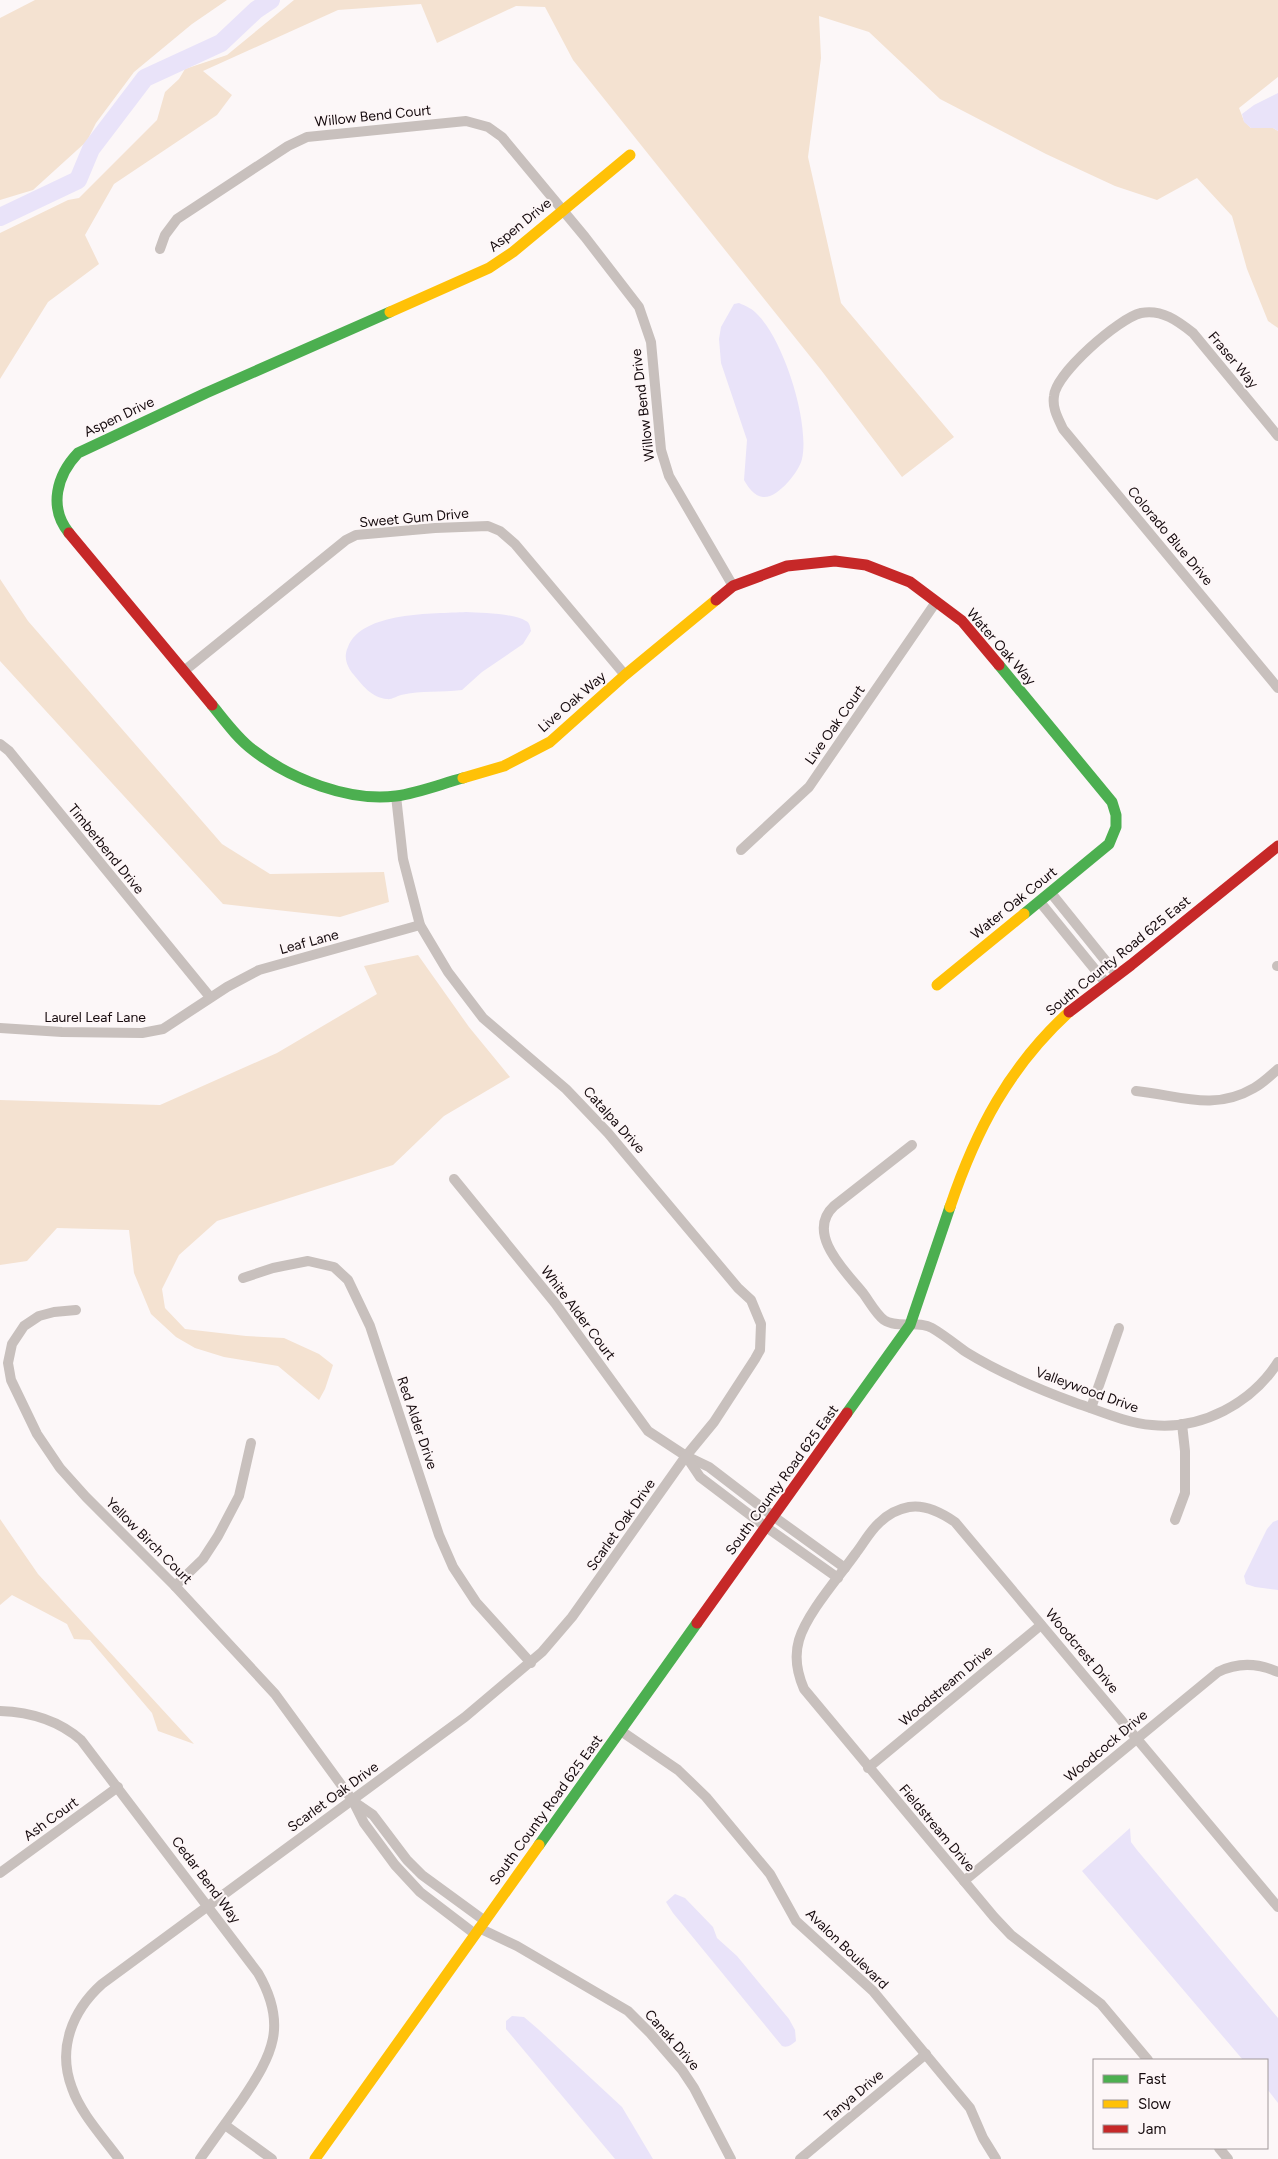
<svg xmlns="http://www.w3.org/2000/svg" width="1278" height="2159" font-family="Figtree,sans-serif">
  <rect width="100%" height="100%" fill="#fcf7f8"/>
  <g fill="#f4e2d1">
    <polygon points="35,0 227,0 192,24 134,72 96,123 87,141 33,190 0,200 0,18"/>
    <polygon points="294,0 1278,0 1278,77 1239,108 1244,121 1251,128 1273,128 1278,131 1278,328 1268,321 1247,269 1232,216 1197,178 1157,200 1115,186 1046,154 940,99 869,32 819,16 821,58 808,157 841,303 954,437 902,477 821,370 573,60 545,7 516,6 437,43 421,4 338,10 203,71 232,95 217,115 114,184 85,235 99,264 48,302 0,379 0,233 68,200 79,198 157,120 165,92 179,79 185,69 227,55"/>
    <polygon points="0,579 28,621 222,844 270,874 384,872 389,902 340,917 223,904 0,661"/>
    <polygon points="418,955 469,1027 510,1077 444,1116 393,1165 217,1221 179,1255 162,1289 165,1308 185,1329 246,1336 284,1338 319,1354 333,1365 325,1389 319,1400 278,1366 224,1357 195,1348 176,1337 151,1314 134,1273 129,1230 57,1228 27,1261 0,1265 0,1100 160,1105 277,1053 377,994 364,966"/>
    <polygon points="0,1519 38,1574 194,1744 158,1731 152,1713 90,1640 74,1639 67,1624 12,1595 0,1605"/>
  </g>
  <g fill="#e9e3f9">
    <polygon points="1278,93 1278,131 1273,128 1251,128 1244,122 1242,114 1254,105"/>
    <path d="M739,303C746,306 753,309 758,315C784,341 810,423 802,459C799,472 777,499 763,497C754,496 748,487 744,480L747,440L721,363L719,339L721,327L734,304Z"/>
    <path d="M466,612C482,613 513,613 526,621C530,623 530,627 531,631L523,644L482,672L462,690C441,693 422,690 401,695C397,696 391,700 387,699C372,698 362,685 354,675C347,667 343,657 348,647C362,611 434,614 466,612Z"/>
    <polygon points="1278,1520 1278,1590 1255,1587 1246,1584 1244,1576 1267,1529 1273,1522"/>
    <polygon points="1130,1828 1131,1842 1137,1850 1278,2018 1278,2103 1267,2089 1267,2060 1243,2060 1082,1871"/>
    <path d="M675,1894L685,1898L713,1927L717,1938L737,1956L789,2019L795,2030L796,2041C791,2045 788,2048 782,2046L673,1913L666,1902Z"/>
    <polygon points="512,2016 524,2017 538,2029 622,2107 653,2159 615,2159 506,2029 506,2021"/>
  </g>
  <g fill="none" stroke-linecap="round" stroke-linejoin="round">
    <polyline stroke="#e9e3f9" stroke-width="18" points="0,217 78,180 91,149 145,78 221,43 256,10 271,0"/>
    <g stroke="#c8c0bd" stroke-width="10">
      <polyline points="160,249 165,235 177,219 288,146 307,137 466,121 488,127 502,137 585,237 639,307 651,342 661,450 669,476 733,586"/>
      <path d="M1278,436L1193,333C1178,321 1162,309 1141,313C1119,318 1056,373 1054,396C1052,408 1058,418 1063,429L1278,688"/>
      <polyline points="184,671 346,540 356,535 435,528 488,526 500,531 515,544 625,675"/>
      <polyline points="0,744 9,751 210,997"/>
      <polyline points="741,850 809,787 936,602"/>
      <polyline points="1051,893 1117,975"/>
      <polyline points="1040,902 1106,983"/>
      <polyline points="1277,966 1278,966"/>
      <polyline points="0,1028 62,1032 142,1033 163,1029 227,987 259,970 420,925"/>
      <path d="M1136,1091C1178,1095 1213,1112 1254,1088C1263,1083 1270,1076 1278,1069"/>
      <path d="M912,1145L834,1206C805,1233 845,1271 863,1293C869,1301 876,1314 884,1320C897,1329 919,1320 932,1328C944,1335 955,1344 966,1352C1000,1373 1038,1389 1076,1403C1100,1411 1126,1423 1152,1425C1202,1430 1252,1403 1278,1362"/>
      <polyline points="454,1179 555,1303 648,1431 686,1456 709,1467 773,1516 845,1568"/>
      <polyline points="243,1278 273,1268 308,1261 334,1267 348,1280 370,1326 439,1535 453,1567 476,1602 531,1663"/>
      <polyline points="76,1310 54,1312 39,1316 24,1326 12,1344 8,1363 11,1380 37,1434 60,1468 86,1497 175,1586 275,1694 353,1801 364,1823 395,1865 420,1892 475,1934"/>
      <polyline points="1091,1408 1119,1328"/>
      <polyline points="686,1456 700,1477 766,1527 838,1578"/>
      <polyline points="1175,1520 1185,1493 1185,1451 1182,1424"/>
      <polyline points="175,1586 203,1559 218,1536 239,1496 251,1443"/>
      <path d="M0,1711C30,1712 58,1720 81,1740L258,1973C288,2025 273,2054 242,2100C228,2120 214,2139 200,2159"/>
      <polyline points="621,1731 678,1770 706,1797 770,1874 796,1921 873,1991 970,2108 983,2138 996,2159"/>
      <polyline points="868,1768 1041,1625"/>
      <polyline points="354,1802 373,1815 407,1860 422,1875 485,1921"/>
      <polyline points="0,1873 118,1787"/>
      <path d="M964,1881L1218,1672C1238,1662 1258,1663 1278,1672"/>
      <polyline points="479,1928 517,1946 628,2011 650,2033 682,2070 694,2088 731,2159"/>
      <path d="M1148,2060L1101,2004L1011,1935L994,1917L804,1689C797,1673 794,1657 799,1640C807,1613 839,1577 856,1553C863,1544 870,1531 879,1523C887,1515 898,1509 909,1507C926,1504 942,1513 955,1522L1278,1907"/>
      <polyline points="225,2125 272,2159"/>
      <polyline points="1219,2148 1228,2159"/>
      <path d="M119,2159C103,2137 81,2114 72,2088C57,2049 72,2011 102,1984L465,1717L542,1652L572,1617L686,1456L714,1422L755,1359L760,1350L761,1324L751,1300L738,1288L608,1133L566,1089L483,1018L448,972L420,925L403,859L396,796"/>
      <polyline points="800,2159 926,2054"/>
    </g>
    <g stroke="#4caf50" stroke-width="11">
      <path d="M69,533C48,507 57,475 78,453L206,393L390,312"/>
      <polyline points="999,665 1112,802 1116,815 1116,827 1109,844 1024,914"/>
      <path d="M212,705C225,721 237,738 253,750C290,779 349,802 396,796C418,793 441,784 463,778"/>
      <polyline points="847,1413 910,1325 950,1207"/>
      <polyline points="539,1845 697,1623"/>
    </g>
    <g stroke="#ffc107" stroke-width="11">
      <polyline points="390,312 489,268 513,252 630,155"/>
      <polyline points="463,778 504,766 550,742 625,675 716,600"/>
      <polyline points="937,985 1024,914"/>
      <path d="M950,1207C976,1130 1009,1067 1069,1012"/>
      <polyline points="315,2159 539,1845"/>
    </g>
    <g stroke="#c62828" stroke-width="11">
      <polyline points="69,533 212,705"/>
      <polyline points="716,600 733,586 787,566 835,561 866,565 910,582 962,621 999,665"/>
      <polyline points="1069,1012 1131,965 1278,846"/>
      <polyline points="697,1623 847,1413"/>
    </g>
  </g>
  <g text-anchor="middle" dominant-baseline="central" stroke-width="4" stroke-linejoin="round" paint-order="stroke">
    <g font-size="14" fill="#150a0d" stroke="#fdf6f7">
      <text transform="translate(373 116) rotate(-6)">Willow Bend Court</text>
      <text transform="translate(520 225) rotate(-39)">Aspen Drive</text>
      <text transform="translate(1233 360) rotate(50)">Fraser Way</text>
      <text transform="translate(643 405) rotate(-97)">Willow Bend Drive</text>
      <text transform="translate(119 417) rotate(-25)">Aspen Drive</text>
      <text transform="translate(414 518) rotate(-5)">Sweet Gum Drive</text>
      <text transform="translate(1170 536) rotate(50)">Colorado Blue Drive</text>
      <text transform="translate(1001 647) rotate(49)">Water Oak Way</text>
      <text transform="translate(572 702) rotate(-41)">Live Oak Way</text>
      <text transform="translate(835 725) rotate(-55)">Live Oak Court</text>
      <text transform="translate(106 849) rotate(51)">Timberbend Drive</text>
      <text transform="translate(1014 903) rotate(-39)">Water Oak Court</text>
      <text transform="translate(309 942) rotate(-15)">Leaf Lane</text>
      <text transform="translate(1118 956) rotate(-39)">South County Road 625 East</text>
      <text x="95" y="1017">Laurel Leaf Lane</text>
      <text transform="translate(614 1120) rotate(48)">Catalpa Drive</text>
      <text transform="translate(578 1313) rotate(53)">White Alder Court</text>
      <text transform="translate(1087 1390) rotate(20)">Valleywood Drive</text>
      <text transform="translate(417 1423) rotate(71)">Red Alder Drive</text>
      <text transform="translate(782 1480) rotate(-54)">South County Road 625 East</text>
      <text transform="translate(621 1525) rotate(-55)">Scarlet Oak Drive</text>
      <text transform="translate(149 1541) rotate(45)">Yellow Birch Court</text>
      <text transform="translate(1082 1651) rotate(50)">Woodcrest Drive</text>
      <text transform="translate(946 1686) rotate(-40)">Woodstream Drive</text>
      <text transform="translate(1106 1746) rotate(-40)">Woodcock Drive</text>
      <text transform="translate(333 1797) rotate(-36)">Scarlet Oak Drive</text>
      <text transform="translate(546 1810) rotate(-54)">South County Road 625 East</text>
      <text transform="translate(51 1819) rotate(-36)">Ash Court</text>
      <text transform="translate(937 1828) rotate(50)">Fieldstream Drive</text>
      <text transform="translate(206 1880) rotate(53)">Cedar Bend Way</text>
      <text transform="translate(847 1949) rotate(44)">Avalon Boulevard</text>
      <text transform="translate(672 2040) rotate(49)">Canak Drive</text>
      <text transform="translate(854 2096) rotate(-40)">Tanya Drive</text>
    </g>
  </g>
  <rect x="1093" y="2059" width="175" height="90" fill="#fdf6f7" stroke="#a09899"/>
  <rect x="1103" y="2075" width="25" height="8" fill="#4caf50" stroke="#a09899"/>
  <text x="1138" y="2084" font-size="15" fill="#150a0d">Fast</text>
  <rect x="1103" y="2100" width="25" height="8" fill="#ffc107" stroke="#a09899"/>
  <text x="1138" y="2109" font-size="15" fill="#150a0d">Slow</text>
  <rect x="1103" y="2125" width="25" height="8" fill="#c62828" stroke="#a09899"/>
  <text x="1138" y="2134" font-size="15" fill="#150a0d">Jam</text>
</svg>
